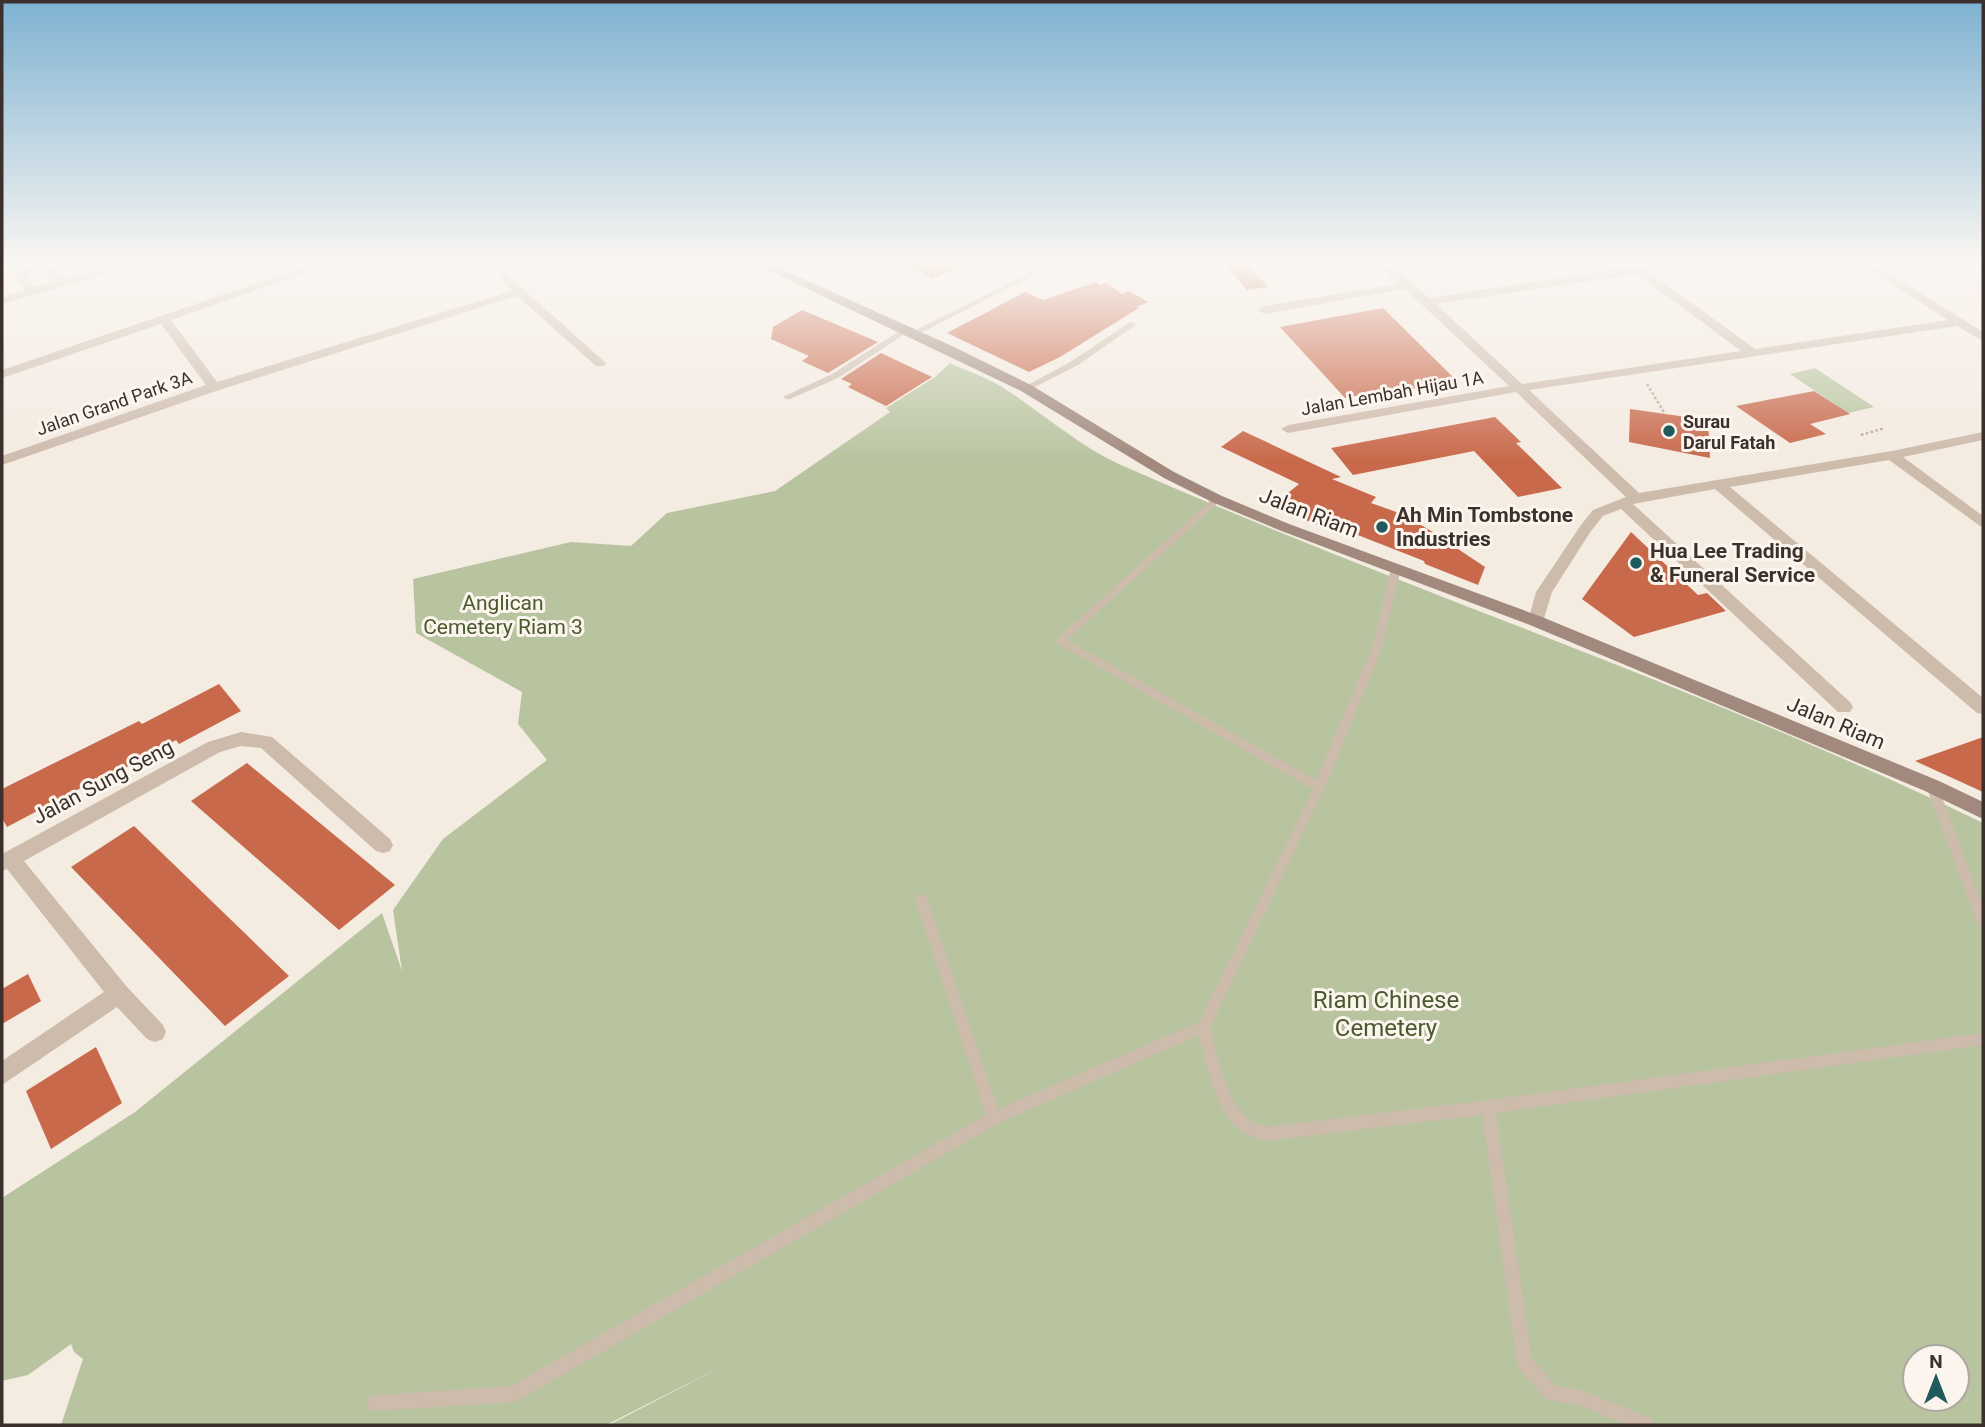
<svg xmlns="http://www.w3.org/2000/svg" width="1985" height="1427" font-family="Roboto,sans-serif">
  <rect width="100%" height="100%" fill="#f4ebe1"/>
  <g fill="#b8c4a0" fill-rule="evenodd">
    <path d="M950,363C967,371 986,377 1002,387C1042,412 1077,445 1121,465C1406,591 1703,687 1983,823V1425H609L723,1366L606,1425H61L83,1359L74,1352L71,1344L28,1375L2,1381V1198L135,1112L382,913L402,971L393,910L443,839L547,760L518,724L522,692L416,633L413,579L571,542L631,546L667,513L775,491L890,412L886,408L935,377ZM1915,1357H1957V1399H1915Z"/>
    <polygon points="1815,368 1874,407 1848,413 1790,374"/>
  </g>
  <g fill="#c8694b">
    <polygon points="901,261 973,261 932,279"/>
    <polygon points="1245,262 1268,287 1247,290 1225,265"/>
    <polygon points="1096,282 1100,285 1106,283 1122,294 1129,291 1148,302 1136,307 1139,308 1060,357 1029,372 947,333 1025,292 1043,300"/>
    <polygon points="1383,308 1457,381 1411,389 1408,386 1345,398 1280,327"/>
    <polygon points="802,310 878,342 828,373 802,361 809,356 771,339 773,327"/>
    <polygon points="881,353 932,377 886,406 848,387 852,384 841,379"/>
    <polygon points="1814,391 1850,414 1810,424 1826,434 1790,443 1736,406"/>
    <polygon points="1630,409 1708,420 1710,458 1629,442"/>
    <polygon points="1495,417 1521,442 1516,443 1562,488 1518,497 1474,451 1353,475 1331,448"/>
    <polygon points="1243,431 1341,477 1332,479 1376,497 1371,503 1399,513 1428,529 1485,567 1478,585 1425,564 1424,561 1322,521 1318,525 1298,517 1303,513 1277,502 1299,484 1221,447"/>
    <polygon points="1631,532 1698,595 1707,593 1726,611 1634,637 1582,599"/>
    <polygon points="219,684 241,711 179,744 176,740 94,785 92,782 7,827 2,818 2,789 139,721 142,724"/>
    <polygon points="1983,737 1983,792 1915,761 1972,741"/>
    <polygon points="247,763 395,885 339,930 191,801"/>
    <polygon points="134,826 289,976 225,1026 71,867"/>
    <polygon points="28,974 41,1001 2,1024 2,989"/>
    <polygon points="96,1047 122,1103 51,1149 26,1091"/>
  </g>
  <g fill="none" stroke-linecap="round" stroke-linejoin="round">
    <g stroke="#b9a596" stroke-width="2.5" stroke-dasharray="2.5 2.5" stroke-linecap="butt">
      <polyline points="1647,384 1665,414"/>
      <polyline points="1861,435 1885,428"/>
    </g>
    <g fill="#cdbbac" fill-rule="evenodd">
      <polygon points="1048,264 1051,266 1050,267 917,335 910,333"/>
      <polygon points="1130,322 1137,324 1078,365 1029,390 1026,390 1022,388 1072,361"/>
      <polygon points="904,328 911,330 838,378 790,399 787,399 783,397 832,374"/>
      <path d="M1217,496L1221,499L1220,501L1067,640L1316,780L1372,648L1391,568L1396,565L1401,568L1382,648L1325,787L1211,1026C1216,1054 1226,1103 1251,1121C1255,1124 1261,1125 1266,1127L1488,1100L1983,1033V1045L1496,1113L1532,1359L1556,1386L1581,1390L1653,1419L1655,1425H1628L1581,1406L1546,1399L1519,1369L1517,1363L1482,1115L1266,1141C1258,1138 1248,1136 1240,1130C1216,1112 1205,1063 1199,1035L999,1123L519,1400L513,1402L375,1411L369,1409L367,1403L369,1397L375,1395L511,1386L986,1115L915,899L917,895L921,894L925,895L927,899L998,1109L1199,1022L1313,789L1057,643L1055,641L1214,497Z"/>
      <polygon points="1932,782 1936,783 1938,786 1983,907 1983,927 1979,926 1977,922 1926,786 1928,783"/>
    </g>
    <g fill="#cdbbac" fill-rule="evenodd">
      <polygon points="322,261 339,261 171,320 217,382 512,291 499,276 505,273 606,363 604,366 596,366 517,296 219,390 2,465 2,456 206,385 161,324 2,378 2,370"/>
      <path d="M1372,261H1385L1429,298L1637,266L1709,261L1703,264L1649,272L1755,349L1948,320L1855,261H1869L1983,332V341L1957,326L1529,390L1639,493L1892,451L1983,432V440L1903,457L1983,516V528L1889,460L1730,487L1983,698V714L1977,713L1715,489L1633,504L1850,702L1853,707L1850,712H1838L1621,509L1603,516L1591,531L1552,592L1542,625H1530L1528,621L1536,592L1581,525L1593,510L1626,497L1516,392L1288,433L1281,429L1288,425L1509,386L1405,289L1264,314L1258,310L1264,306L1398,284ZM1637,274L1741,351L1522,384L1436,304Z"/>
      <path d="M38,264H46L67,278L100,270L106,273L2,304V297L25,290L13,274L15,272ZM40,270L55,281L34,287L25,274Z"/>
      <polygon points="241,732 272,737 390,839 393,845 390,851 383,853 376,851 261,748 241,746 220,752 24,861 127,987 163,1025 166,1032 163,1039 155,1042 147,1039 117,1007 2,1085 2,1061 104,992 7,869 2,871 2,854 208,742"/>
    </g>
    <polygon fill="#a18a7d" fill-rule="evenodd" points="749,261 821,261 815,264 779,268 952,346 1031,385 1174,472 1222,496 1289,524 1542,617 1939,781 1983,802 1983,819 1925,791 1530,625 1279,530 1212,502 1164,478 1021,391"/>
  </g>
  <linearGradient id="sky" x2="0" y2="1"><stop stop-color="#7eb2d2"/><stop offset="0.57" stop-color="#faf6f2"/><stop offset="1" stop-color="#faf6f2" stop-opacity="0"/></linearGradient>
  <rect width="1985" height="461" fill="url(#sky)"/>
  <g fill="#1f5a5e" stroke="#fbf5ee" stroke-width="2.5">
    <circle cx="1669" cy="431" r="7"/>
    <circle cx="1382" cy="527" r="7"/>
    <circle cx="1636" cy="563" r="7"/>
  </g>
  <g text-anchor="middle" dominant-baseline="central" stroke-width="6" stroke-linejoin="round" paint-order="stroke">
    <g font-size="18" fill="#3b302b" stroke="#fbf5ee">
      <text transform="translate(1392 393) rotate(-10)">Jalan Lembah Hijau 1A</text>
      <text transform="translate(114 403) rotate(-19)">Jalan Grand Park 3A</text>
    </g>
    <g font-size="18" font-weight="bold" fill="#3b302b" stroke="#fbf5ee" text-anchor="start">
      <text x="1683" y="421">Surau<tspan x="1683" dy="21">Darul Fatah</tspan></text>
    </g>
    <g font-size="21" fill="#3b302b" stroke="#fbf5ee">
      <text transform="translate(1309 513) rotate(21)">Jalan Riam</text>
      <text transform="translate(1836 723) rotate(23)">Jalan Riam</text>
      <text transform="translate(103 782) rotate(-28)">Jalan Sung Seng</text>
    </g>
    <g font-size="21" font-weight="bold" fill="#3b302b" stroke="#fbf5ee" text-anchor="start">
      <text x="1396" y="515">Ah Min Tombstone<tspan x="1396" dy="24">Industries</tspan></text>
      <text x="1650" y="551">Hua Lee Trading<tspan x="1650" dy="24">&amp; Funeral Service</tspan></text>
    </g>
    <g font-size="21" fill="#4a5a2e" stroke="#fbf5ee">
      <text x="503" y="603">Anglican<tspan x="503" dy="24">Cemetery Riam 3</tspan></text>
    </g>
    <g font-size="24" fill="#4a5a2e" stroke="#fbf5ee">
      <text x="1386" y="1000">Riam Chinese<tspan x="1386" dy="28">Cemetery</tspan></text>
    </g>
  </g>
  <rect width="1985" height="1427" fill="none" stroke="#3b302b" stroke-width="7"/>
  <g transform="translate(1936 1378)"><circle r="33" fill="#fbf5ee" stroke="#aea6a0" stroke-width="2"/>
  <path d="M0-5L12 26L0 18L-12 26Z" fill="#1f5a5e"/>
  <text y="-10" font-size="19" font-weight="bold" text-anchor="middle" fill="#3b302b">N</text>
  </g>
</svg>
